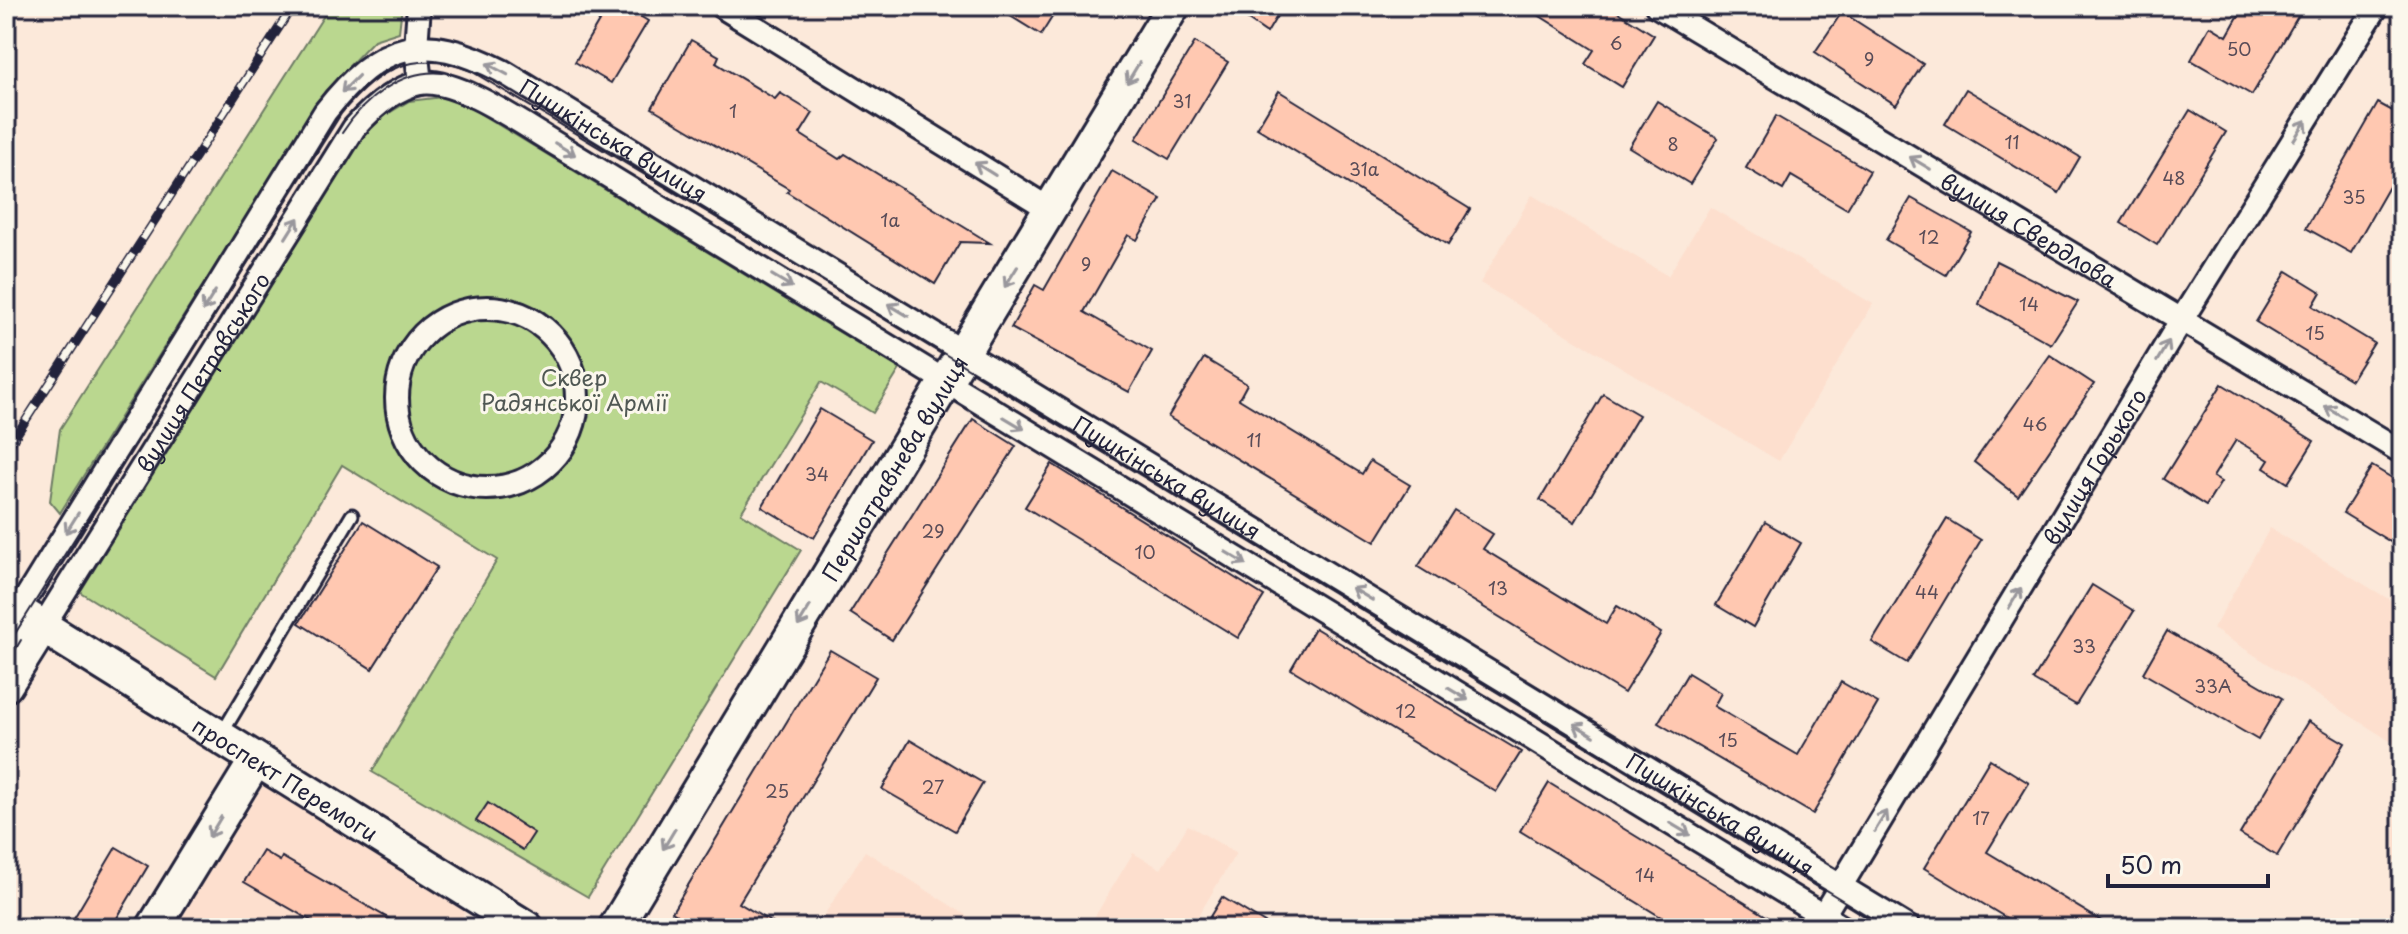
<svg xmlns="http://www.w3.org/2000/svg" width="2408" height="934" font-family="'Playpen Sans',sans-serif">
  <rect width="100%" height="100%" fill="#fce9da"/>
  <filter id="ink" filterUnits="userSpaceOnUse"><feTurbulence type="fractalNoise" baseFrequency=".0125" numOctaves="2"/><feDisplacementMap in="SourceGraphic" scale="16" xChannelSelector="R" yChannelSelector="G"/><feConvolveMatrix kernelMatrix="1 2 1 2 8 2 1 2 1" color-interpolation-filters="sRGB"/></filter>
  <g filter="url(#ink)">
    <g fill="#fddfce">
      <polygon points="1532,195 1668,276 1710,207 1873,304 1779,461 1480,283"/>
      <polygon points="2270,528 2402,607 2402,864 2394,860 2398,746 2213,629"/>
      <polygon points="263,786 466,911 455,928 175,928"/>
      <polygon points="1188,825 1236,853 1191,928 1088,928 1133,853 1161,869"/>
      <polygon points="865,851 986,928 816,928"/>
    </g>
    <g fill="#bad78f" stroke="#6e7c65" stroke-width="2">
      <polygon points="330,6 402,6 399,32 374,40 325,91 60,513 50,501 60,429"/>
      <polygon points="451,96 900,369 873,413 821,382 741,513 801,550 588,897 372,772 497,560 342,465 216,676 80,592 371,124 409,101"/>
    </g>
    <g fill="#ffc8b1" stroke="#22223b" stroke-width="2">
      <polygon points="608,6 623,6 648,21 611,83 575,62"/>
      <polygon points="994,6 1059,6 1041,35"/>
      <polygon points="1228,6 1283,6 1267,33"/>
      <polygon points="1524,6 1608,6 1654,35 1622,87 1585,64 1594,50"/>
      <polygon points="2244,6 2304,6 2252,95 2191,60 2210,26 2227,36"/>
      <polygon points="1842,12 1923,64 1896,105 1815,52"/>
      <polygon points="691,40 719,56 716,63 775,99 780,93 813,113 800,134 839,159 845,154 990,243 960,242 935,284 787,192 789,189 652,108"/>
      <polygon points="1195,42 1228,62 1169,159 1136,139"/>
      <polygon points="1966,89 2080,157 2059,193 1945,124"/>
      <polygon points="1279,91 1470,209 1448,245 1257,128"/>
      <polygon points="1657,101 1718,138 1690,184 1629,147"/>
      <polygon points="2378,103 2402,116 2402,164 2351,253 2306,228"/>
      <polygon points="2190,110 2226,132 2157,245 2121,223"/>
      <polygon points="1776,116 1870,171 1847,209 1791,176 1783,190 1746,168"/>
      <polygon points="1112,171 1161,199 1137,240 1128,235 1084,312 1152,351 1129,392 1011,328 1035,285 1044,290"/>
      <polygon points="1911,198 1971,232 1946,275 1886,240"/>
      <polygon points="1996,261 2078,302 2051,344 1979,304"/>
      <polygon points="2287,271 2321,292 2313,306 2374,343 2351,380 2256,322"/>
      <polygon points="2050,355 2094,384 2018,496 1974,462"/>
      <polygon points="1204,358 1247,384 1239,399 1362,474 1370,461 1410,485 1375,542 1168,417"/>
      <polygon points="2222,384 2314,441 2288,483 2264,468 2269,460 2236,440 2213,477 2221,482 2206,506 2163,479"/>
      <polygon points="1603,394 1639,415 1575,522 1540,500"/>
      <polygon points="820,409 872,440 814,538 762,507"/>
      <polygon points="973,419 1016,446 892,640 850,613"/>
      <polygon points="1052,464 1264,596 1238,638 1025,507"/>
      <polygon points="2372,466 2402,484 2402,549 2343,513"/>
      <polygon points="1454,510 1493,534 1483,549 1606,624 1617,606 1661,633 1624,693 1418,567"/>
      <polygon points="1947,519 1981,540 1907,663 1872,642"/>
      <polygon points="363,521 437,567 372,669 299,623"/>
      <polygon points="1765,522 1801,543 1753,627 1716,605"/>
      <polygon points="2092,585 2134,611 2076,705 2033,680"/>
      <polygon points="1315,628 1521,752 1496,792 1291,669"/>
      <polygon points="2167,631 2282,698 2258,740 2143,673"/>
      <polygon points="830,650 876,677 739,903 781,928 699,928 672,912"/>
      <polygon points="1688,673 1721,693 1714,706 1798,755 1841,682 1878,703 1813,814 1658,723"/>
      <polygon points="2308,721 2345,743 2277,856 2240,834"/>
      <polygon points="910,740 983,783 955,831 882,789"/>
      <polygon points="1990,759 2029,783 1987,852 2113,928 2023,928 1924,868"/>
      <polygon points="1549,783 1786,928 1679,928 1520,831"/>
      <polygon points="488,803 534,833 523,850 476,821"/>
      <polygon points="116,847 148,866 111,928 68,928"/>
      <polygon points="263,851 280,861 282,857 405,928 324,928 244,882"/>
      <polygon points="1222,897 1273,928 1203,928"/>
    </g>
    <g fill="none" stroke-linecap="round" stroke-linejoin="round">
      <g stroke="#22223b" stroke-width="17">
        <polyline id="lane" points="221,735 352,515"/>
      </g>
      <g stroke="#22223b" stroke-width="28">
        <g id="street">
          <polyline points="419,6 416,47 420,83"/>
          <polyline points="721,6 1051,210"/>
          <path id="s1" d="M1657,6L2402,452"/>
          <circle cx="487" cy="398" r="90"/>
          <path id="s2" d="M18,611L325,112C381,41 422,30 502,71L1909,928"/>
          <path id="s3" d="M43,626L354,128C371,109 394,88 420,83C458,77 528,128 561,147L1843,928"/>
          <path id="s4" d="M1816,927L2182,319L2377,6"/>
        </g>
      </g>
      <g stroke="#22223b" stroke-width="38">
        <g id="secondary">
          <path id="s5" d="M6,630L18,611L527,928"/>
          <polyline points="6,685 43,626"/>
          <polyline points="153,928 256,760"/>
          <path id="s6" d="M615,928L1173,6"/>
        </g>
      </g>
      <use href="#lane" stroke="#fbf7ec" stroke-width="11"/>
      <use href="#street" stroke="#fbf7ec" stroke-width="22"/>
      <use href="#secondary" stroke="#fbf7ec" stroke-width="32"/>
      <g stroke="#22223b" stroke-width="2">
        <path d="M342,133C363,100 402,68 443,73"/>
        <path d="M6,648L341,114C377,69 414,48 471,71L958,362L1888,928"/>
        <polyline points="6,665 21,640"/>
      </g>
      <g stroke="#22223b" stroke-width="9">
        <polyline id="rail" points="6,451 293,6"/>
      </g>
      <use href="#rail" stroke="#fbf7ec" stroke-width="6" stroke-dasharray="18" stroke-linecap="butt"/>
    </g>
    <defs><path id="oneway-shaft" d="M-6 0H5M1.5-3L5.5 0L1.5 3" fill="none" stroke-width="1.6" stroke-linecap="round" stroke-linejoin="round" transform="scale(2)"/></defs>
    <g stroke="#99979c">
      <use href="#oneway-shaft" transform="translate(497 69) rotate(-152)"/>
      <use href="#oneway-shaft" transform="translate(1133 73) rotate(121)"/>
      <use href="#oneway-shaft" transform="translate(350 84) rotate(135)"/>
      <use href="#oneway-shaft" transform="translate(2300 130) rotate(-58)"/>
      <use href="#oneway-shaft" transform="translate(565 149) rotate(31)"/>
      <use href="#oneway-shaft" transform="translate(1920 163) rotate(-149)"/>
      <use href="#oneway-shaft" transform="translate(985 169) rotate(-148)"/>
      <use href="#oneway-shaft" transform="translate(292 228) rotate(-58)"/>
      <use href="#oneway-shaft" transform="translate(1011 277) rotate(122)"/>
      <use href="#oneway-shaft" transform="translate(782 281) rotate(31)"/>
      <use href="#oneway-shaft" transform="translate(209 301) rotate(122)"/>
      <use href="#oneway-shaft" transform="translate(898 310) rotate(-149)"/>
      <use href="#oneway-shaft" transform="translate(2163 351) rotate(-59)"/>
      <use href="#oneway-shaft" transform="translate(2335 412) rotate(-149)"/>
      <use href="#oneway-shaft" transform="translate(1014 423) rotate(31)"/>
      <use href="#oneway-shaft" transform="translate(72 523) rotate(122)"/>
      <use href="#oneway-shaft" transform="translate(1236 558) rotate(31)"/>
      <use href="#oneway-shaft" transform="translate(1362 594) rotate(-149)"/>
      <use href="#oneway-shaft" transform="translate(2015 598) rotate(-59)"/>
      <use href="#oneway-shaft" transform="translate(804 616) rotate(121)"/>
      <use href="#oneway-shaft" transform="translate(1458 694) rotate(31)"/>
      <use href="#oneway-shaft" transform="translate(1584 730) rotate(-149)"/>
      <use href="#oneway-shaft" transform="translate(1881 821) rotate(-59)"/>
      <use href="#oneway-shaft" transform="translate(215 827) rotate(121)"/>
      <use href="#oneway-shaft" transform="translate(1680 829) rotate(31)"/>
      <use href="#oneway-shaft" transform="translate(669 839) rotate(121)"/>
    </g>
  </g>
  <g text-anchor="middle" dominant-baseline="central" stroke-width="6" stroke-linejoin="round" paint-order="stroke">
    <g font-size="18" fill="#594c58">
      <text x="1616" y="42">6</text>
      <text x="2239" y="48">50</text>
      <text x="1869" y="58">9</text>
      <text x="1182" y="100">31</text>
      <text x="733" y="110">1</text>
      <text x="2012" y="141">11</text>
      <text x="1673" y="143">8</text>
      <text x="1364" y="168">31а</text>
      <text x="2174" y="177">48</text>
      <text x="2354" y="196">35</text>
      <text x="890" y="219">1а</text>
      <text x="1929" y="236">12</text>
      <text x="1086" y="263">9</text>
      <text x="2029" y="303">14</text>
      <text x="2315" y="332">15</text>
      <text x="2035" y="423">46</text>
      <text x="1254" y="439">11</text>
      <text x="817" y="473">34</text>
      <text x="933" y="530">29</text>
      <text x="1145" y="551">10</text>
      <text x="1498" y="587">13</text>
      <text x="1927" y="591">44</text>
      <text x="2084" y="645">33</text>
      <text x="2213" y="685">33А</text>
      <text x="1406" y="710">12</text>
      <text x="1728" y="739">15</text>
      <text x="933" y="786">27</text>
      <text x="777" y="790">25</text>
      <text x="1981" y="817">17</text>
      <text x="1645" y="874">14</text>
    </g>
    <g font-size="22" fill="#22223b" stroke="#fbf7ec">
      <text stroke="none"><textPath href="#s2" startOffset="922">Пушкінська вулиця</textPath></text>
      <text stroke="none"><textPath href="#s1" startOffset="434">вулиця Свердлова</textPath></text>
      <text stroke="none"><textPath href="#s3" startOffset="300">вулиця Петровського</textPath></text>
      <text stroke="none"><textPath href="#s4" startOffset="538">вулиця Горького</textPath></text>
      <text stroke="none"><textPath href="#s6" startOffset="538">Першотравнева вулиця</textPath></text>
      <text stroke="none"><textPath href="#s2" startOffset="1570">Пушкінська вулиця</textPath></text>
      <text stroke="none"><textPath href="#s5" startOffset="338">проспект Перемоги</textPath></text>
      <text stroke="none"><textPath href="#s2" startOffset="2218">Пушкінська вулиця</textPath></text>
    </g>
    <g font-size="22" fill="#505854" stroke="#fbf7ec">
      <text x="574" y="376">Сквер<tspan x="574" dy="25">Радянської Армії</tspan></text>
    </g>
  </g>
  <rect width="2408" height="934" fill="none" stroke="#fbf7ec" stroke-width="32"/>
  <rect x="16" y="16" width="2376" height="902" fill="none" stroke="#22223b" stroke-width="3" filter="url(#ink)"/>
  <path d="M2108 874v12h160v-12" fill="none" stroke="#22223b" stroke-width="4"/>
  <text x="2120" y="874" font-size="24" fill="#22223b" stroke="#fbf7ec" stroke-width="6" paint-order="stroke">50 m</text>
</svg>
